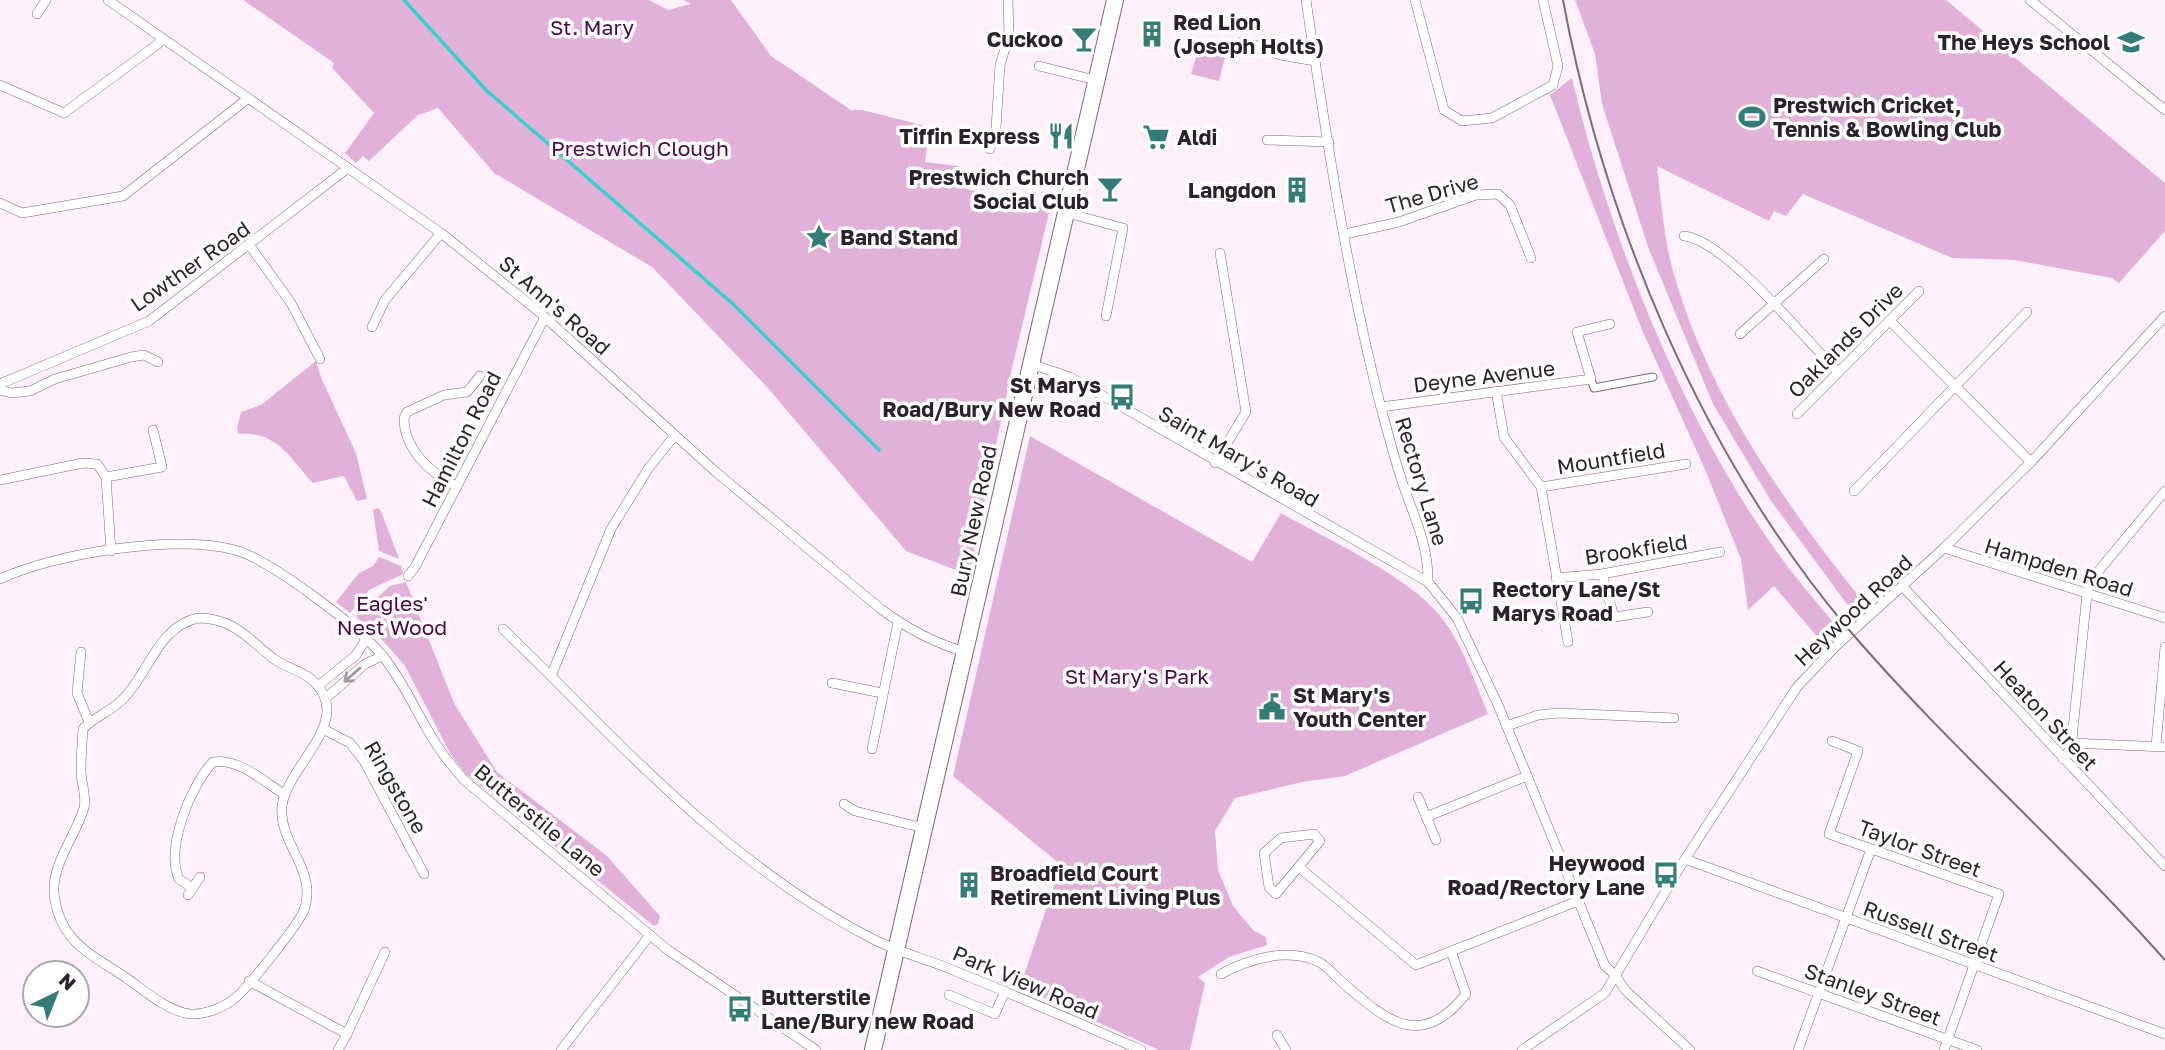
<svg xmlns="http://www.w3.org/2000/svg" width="2165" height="1050" font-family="'Golos Text',sans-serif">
  <rect width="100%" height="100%" fill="#fef1fb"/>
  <g fill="#e1b1d9">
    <polygon points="243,0 649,0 668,10 691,4 684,0 731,0 771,56 851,110 862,110 930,127 925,162 958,166 966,189 1050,209 1012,368 969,575 906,551 767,387 652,267 494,173 438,108 418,115 369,161 363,156 356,163 345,153 374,113 332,68 334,63"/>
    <path d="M1575,0H1946L2165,183V231L2119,283L2112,278L2014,260L1952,258L1803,194L1786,216L1774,211L1769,221L1657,166C1661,200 1664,238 1673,271C1709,399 1787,507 1869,609L1858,619L1771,501L1713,404L1648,247L1602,104L1595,54Z"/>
    <polygon points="1203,41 1227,49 1219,81 1191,74 1198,50 1191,46 1191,43"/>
    <path d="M1572,78C1610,240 1687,433 1788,567C1805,589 1824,611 1842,633L1826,647L1774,586L1748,610L1741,559L1704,467L1642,330L1550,95Z"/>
    <path d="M316,361L322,380L356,453L367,499L357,501L344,476L313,483C289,457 277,431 239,434L237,428L241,412L261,405Z"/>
    <path d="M1030,436L1252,562L1281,513C1328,540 1409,576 1442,618C1463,646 1475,682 1488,714L1345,776L1302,782L1235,798L1215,831L1218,870L1233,906L1253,930L1266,937L1267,945L1229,957L1198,977L1205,983L1190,1050H1159L1020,987L1061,865L953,776Z"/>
    <polygon points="378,508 381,511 399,559 379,551 373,510"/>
    <polygon points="379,557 401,566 403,574 369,590 350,613 336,602 359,573 373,566"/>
    <polygon points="406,582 454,703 497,772 607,856 660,916 658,924 654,926 466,774 451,755 405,666 386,644 356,617 390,586"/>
  </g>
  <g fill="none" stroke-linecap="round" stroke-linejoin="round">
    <polyline stroke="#37d1cb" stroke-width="3.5" points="404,0 486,90 732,303 879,450"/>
    <g stroke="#80667b" stroke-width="9">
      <polyline id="pedestrian" points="1591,379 1594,388 1653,377"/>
    </g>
    <g stroke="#80667b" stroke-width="10">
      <g id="minor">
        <path d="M108,0L441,233L538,311L717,473L881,609C906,628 935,643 965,652"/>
        <path d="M1306,0C1326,136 1347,275 1381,408C1387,430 1393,453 1400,475C1411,511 1429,543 1428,582"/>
        <polyline points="1415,0 1444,110 1462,121 1492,118 1553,85 1558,66 1543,0"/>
        <polyline points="2030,0 2165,110"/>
        <polyline points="37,14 46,0"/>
        <polyline points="1243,41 1281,55 1315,61"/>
        <polyline points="1039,66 1095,80"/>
        <polyline points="0,85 64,113 158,44 162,38"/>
        <polyline points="1267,140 1329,142"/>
        <polyline points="990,149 996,128 1000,65 1009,35 1008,0"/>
        <polyline points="0,203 22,213 123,196 246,100"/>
        <polyline points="1067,213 1123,228 1106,316"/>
        <polyline points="1345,234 1399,222 1476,195 1498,194 1510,205 1531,258"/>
        <path d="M1684,236C1725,240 1806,340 1838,372"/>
        <polyline points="250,246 291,303 320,359"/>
        <polyline points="1890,321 2031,462"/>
        <polyline points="372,327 385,300 441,233"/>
        <polyline points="1740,334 1824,259"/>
        <polyline points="1031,364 1070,377 1428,582 1457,618 1498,705 1605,966 1616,976 1625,990 1690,1050"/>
        <polyline points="0,384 149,321 348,168"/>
        <polyline points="0,390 12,393 30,391 55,379 131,357 144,355 158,362"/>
        <polyline points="1496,391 1504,437 1541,487 1568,642"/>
        <polyline points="1381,407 1591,379 1577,332 1610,324"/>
        <polyline points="1797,414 1919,291"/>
        <path d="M675,435L648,469L611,529L551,676C647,773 748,875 871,938C897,952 927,959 955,971C1017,996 1079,1023 1141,1050"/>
        <polyline points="1215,463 1246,412 1220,253"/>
        <polyline points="106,477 162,467 153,430"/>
        <polyline points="0,480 83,463 97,464 106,477 111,551"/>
        <path d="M456,486C430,473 404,449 404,418L407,412L444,395L467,392L480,376"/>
        <polyline points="1541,487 1686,464"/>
        <polyline points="1854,491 2027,312"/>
        <polyline points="1944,548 2165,618"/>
        <polyline points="1602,574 1614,617 1648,612"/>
        <polyline points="408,576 415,567 545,317"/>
        <polyline points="1556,578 1602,574 1720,552"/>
        <path d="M0,579C56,553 176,534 235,550C271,560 357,626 382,655C405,683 418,717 438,747C445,758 455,769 464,780L668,950L816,1050"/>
        <polyline points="1903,587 2165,866"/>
        <path d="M198,618C234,618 248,639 274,659C285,667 300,670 311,679C358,719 287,765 282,806C279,838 306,861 307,891C307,897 306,907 303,912C298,925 246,990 234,999C223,1008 204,1015 190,1014C167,1011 144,990 125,977C89,953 59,941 54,893C52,864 76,835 84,808C87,797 81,783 81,771C81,757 82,743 83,729C95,716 110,712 122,700C149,674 157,627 198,618Z"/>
        <polyline points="503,629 551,676"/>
        <polyline points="81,652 77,693 89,722"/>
        <polyline points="832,683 882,693"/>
        <polyline points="318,686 356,655 365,641"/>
        <polyline points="325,699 365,664 382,656"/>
        <polyline points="1507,726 1538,715 1559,713 1674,718"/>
        <polyline points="325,730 350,743 364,761 424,874"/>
        <polyline points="1832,741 1858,751 1829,834 1999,894 1944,1050"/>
        <polyline points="2071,743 2165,747"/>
        <polyline points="2156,746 2165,647"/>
        <polyline points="872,749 898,622"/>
        <polyline points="2063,759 2071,748 2087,594 2091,580 2165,491"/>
        <polyline points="1418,797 1436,840"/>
        <polyline points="844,804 855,811 924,828"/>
        <polyline points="1426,817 1527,776"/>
        <polygon points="1314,834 1320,841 1276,894 1269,887 1264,853 1281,838"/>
        <polyline points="1685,859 2165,1034"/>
        <polyline points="1300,868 1416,965 1578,901"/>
        <path d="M192,888L179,879C165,848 191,785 213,762C240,758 264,782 285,795"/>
        <polyline points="188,895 200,877"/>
        <polyline points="1757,971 1977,1050"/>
        <path d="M1221,974C1249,959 1287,947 1319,962C1327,966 1336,977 1343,983C1388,1022 1421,1050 1466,994L1451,951"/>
        <polyline points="249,981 347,1034 385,952"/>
        <polyline points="949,995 995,1014 1005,991"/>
        <polyline points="1277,1035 1286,1050"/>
        <polyline points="338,1050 347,1034"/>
        <polyline points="561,1050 650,935"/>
        <polyline points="1522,1050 1605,993 1685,859 1797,687 1836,646 1944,548 2031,462 2165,316"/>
        <polyline points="1798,1050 1871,849"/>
      </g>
    </g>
    <g stroke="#80667b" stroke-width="18">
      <polyline id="trunk" points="873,1050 1115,0"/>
    </g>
    <use href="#pedestrian" stroke="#fff" stroke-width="7"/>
    <use href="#minor" stroke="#fff" stroke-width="9"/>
    <use href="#trunk" stroke="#fff" stroke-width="16"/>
    <path stroke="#7a6e78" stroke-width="2" d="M1563,0C1604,220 1700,451 1844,624C1944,742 2062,844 2165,960"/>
  </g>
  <defs><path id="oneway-shaft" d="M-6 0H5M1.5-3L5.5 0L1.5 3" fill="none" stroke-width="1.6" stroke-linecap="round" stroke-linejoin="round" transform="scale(1.75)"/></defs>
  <use stroke="#a09ca0" href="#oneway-shaft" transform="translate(352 675) rotate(139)"/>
  <defs>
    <g id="building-bare" transform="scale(2.1)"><path d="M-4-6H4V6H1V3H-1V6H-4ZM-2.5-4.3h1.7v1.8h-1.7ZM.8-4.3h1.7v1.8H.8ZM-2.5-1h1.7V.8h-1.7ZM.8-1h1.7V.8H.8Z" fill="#337c78" stroke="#fff" stroke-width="2.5" paint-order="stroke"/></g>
    <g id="bar-bare" transform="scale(2.1)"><path d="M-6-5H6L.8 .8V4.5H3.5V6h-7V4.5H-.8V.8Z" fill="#337c78" stroke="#fff" stroke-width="2.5" paint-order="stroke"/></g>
    <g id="school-bare" transform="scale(2.1)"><path d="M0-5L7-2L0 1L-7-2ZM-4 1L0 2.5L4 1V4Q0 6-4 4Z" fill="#337c78" stroke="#fff" stroke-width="2.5" paint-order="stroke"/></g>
    <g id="stadium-bare" transform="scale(2.1)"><path d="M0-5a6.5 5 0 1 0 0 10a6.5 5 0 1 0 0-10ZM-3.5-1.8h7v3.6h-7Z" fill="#337c78" stroke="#fff" stroke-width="2.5" paint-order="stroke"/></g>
    <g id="restaurant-bare" transform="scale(2.1)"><path d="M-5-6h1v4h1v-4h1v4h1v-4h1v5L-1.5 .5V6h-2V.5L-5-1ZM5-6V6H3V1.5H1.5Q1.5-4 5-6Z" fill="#337c78" stroke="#fff" stroke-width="2.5" paint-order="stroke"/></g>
    <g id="supermarket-bare" transform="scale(2.1)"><path d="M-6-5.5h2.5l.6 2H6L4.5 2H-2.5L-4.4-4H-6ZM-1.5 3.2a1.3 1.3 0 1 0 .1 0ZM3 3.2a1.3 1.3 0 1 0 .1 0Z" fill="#337c78" stroke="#fff" stroke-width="2.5" paint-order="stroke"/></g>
    <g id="sight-bare" transform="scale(2.1)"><path d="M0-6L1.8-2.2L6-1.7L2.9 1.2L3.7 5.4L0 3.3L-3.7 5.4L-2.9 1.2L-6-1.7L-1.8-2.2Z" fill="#337c78" stroke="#fff" stroke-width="2.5" paint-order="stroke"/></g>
    <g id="bus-bare" transform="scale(2.1)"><path d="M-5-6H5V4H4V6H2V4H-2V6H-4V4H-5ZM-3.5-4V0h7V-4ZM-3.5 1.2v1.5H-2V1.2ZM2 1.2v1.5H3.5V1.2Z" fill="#337c78" stroke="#fff" stroke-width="2.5" paint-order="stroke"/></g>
    <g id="civic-bare" transform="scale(2.1)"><path d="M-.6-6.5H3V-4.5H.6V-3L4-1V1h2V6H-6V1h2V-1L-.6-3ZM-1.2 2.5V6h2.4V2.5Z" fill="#337c78" stroke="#fff" stroke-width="2.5" paint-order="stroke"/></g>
  </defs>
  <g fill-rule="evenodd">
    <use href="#building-bare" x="1152" y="34"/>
    <use href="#bar-bare" x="1084" y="39"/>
    <use href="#school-bare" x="2131" y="42"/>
    <use href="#stadium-bare" x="1752" y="117"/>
    <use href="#restaurant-bare" x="1061" y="136"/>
    <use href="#supermarket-bare" x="1156" y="137"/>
    <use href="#bar-bare" x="1110" y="189"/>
    <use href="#building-bare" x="1297" y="190"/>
    <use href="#sight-bare" x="819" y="237"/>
    <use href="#bus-bare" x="1122" y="397"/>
    <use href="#bus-bare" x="1471" y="601"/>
    <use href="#civic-bare" x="1272" y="707"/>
    <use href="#bus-bare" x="1666" y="875"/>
    <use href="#building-bare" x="969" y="885"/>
    <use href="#bus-bare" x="740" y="1009"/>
  </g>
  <g text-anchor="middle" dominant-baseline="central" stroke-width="7" stroke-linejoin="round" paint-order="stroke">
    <g font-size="21" font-weight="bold" fill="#2d222b" stroke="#fff" text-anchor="start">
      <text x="1173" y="22">Red Lion<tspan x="1173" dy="24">(Joseph Holts)</tspan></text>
      <text x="1063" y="39" text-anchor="end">Cuckoo</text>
      <text x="2110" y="42" text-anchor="end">The Heys School</text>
      <text x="1773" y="105">Prestwich Cricket,<tspan x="1773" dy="24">Tennis &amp; Bowling Club</tspan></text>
      <text x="1040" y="136" text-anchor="end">Tiffin Express</text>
      <text x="1177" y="137">Aldi</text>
      <text x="1089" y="177" text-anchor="end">Prestwich Church<tspan x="1089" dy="24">Social Club</tspan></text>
      <text x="1276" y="190" text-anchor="end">Langdon</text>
      <text x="840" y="237">Band Stand</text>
      <text x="1101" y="385" text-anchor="end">St Marys<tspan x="1101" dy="24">Road/Bury New Road</tspan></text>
      <text x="1492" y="589">Rectory Lane/St<tspan x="1492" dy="24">Marys Road</tspan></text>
      <text x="1293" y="695">St Mary's<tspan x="1293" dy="24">Youth Center</tspan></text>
      <text x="1645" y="863" text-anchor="end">Heywood<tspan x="1645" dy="24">Road/Rectory Lane</tspan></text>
      <text x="990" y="873">Broadfield Court<tspan x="990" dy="24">Retirement Living Plus</tspan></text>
      <text x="761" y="997">Butterstile<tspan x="761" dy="24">Lane/Bury new Road</tspan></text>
    </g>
    <g font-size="21" fill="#4c0746" stroke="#fff">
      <text x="592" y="27">St. Mary</text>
      <text x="640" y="148">Prestwich Clough</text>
      <text x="392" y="603">Eagles'<tspan x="392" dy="24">Nest Wood</tspan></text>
      <text x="1137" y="676">St Mary's Park</text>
    </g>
    <g font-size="21" fill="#2d222b" stroke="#fff">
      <text transform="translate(1432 193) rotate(-16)">The Drive</text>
      <text transform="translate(190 266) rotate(-35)">Lowther Road</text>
      <text transform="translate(555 305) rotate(41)">St Ann's Road</text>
      <text transform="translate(1845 340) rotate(-45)">Oaklands Drive</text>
      <text transform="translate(1484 376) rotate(-7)">Deyne Avenue</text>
      <text transform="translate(461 439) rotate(-63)">Hamilton Road</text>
      <text transform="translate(1239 456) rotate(30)">Saint Mary's Road</text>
      <text transform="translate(1611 458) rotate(-9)">Mountfield</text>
      <text transform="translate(1422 481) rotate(73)">Rectory Lane</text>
      <text transform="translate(973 521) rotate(-78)">Bury New Road</text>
      <text transform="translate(1636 549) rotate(-9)">Brookfield</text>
      <text transform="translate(2059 567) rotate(17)">Hampden Road</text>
      <text transform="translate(1853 610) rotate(-43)">Heywood Road</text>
      <text transform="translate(2046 715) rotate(47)">Heaton Street</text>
      <text transform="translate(396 787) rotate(60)">Ringstone</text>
      <text transform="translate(540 820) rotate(40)">Butterstile Lane</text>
      <text transform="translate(1920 848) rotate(20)">Taylor Street</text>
      <text transform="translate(1931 931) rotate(20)">Russell Street</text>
      <text transform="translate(1026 982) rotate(23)">Park View Road</text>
      <text transform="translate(1873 994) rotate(20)">Stanley Street</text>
    </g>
  </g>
  <g transform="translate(56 994) rotate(43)"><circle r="33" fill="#ffffff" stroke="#aba7aa" stroke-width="2"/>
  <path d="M0-5L12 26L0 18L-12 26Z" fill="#337c78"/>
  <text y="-10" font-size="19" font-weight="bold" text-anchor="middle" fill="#2d222b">N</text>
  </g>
</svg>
